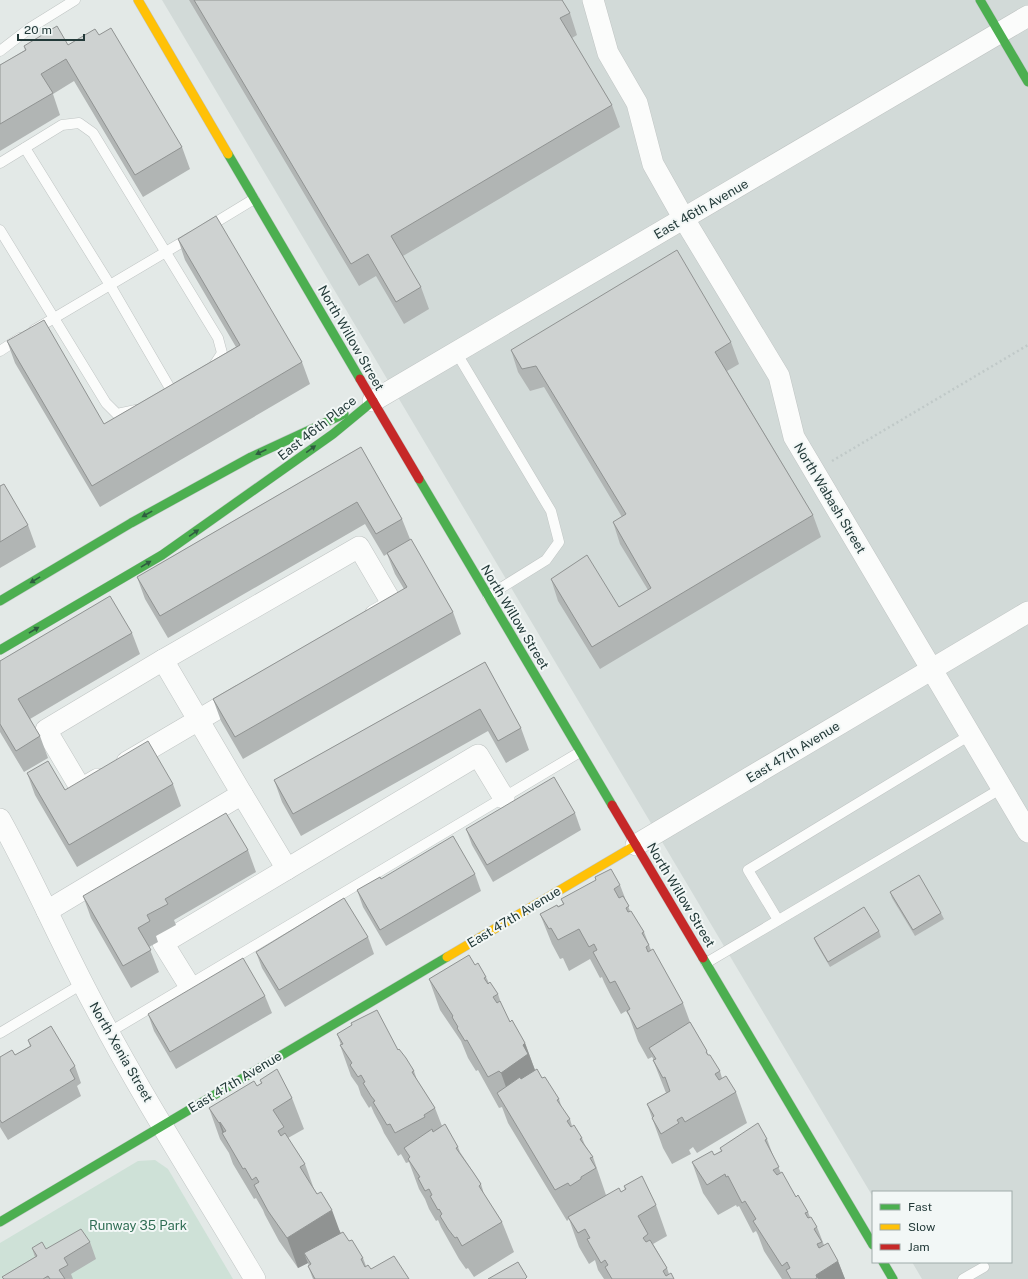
<svg xmlns="http://www.w3.org/2000/svg" width="1028" height="1279" font-family="'Public Sans',sans-serif">
  <rect width="100%" height="100%" fill="#e3e9e7"/>
  <polygon fill="#d2dad8" points="162,0 1028,0 1028,1279 922,1279 912,1262 1011,1262 1011,1192 873,1192 873,1197"/>
  <polygon fill="#cee1d7" points="155,1160 168,1169 233,1279 0,1279 0,1243 138,1161"/>
  <g fill="none" stroke-linecap="round" stroke-linejoin="round">
    <g stroke="#c0c5c4" stroke-width="11">
      <g id="lane">
        <polyline points="0,51 30,28 75,0"/>
        <polyline points="25,148 110,285 171,390"/>
        <polyline points="0,163 62,125 79,123 93,133 218,338 222,353 213,367"/>
        <polyline points="208,227 254,199"/>
        <polyline points="0,230 106,403 117,414 136,410"/>
        <polyline points="34,330 191,237"/>
        <polyline points="0,351 20,338"/>
        <polyline points="456,352 551,511 559,542 546,560 488,596"/>
        <polyline points="778,920 748,870 970,735"/>
        <polyline points="706,963 1002,788"/>
        <polyline points="0,1033 82,984"/>
        <polyline points="108,1033 580,752"/>
        <polyline points="963,1279 984,1267"/>
      </g>
    </g>
    <g stroke="#c0c5c4" stroke-width="22">
      <g id="street">
        <polyline points="593,0 608,53 637,103 653,164 684,219 779,376 794,437 1028,832"/>
        <polyline points="373,401 1028,16"/>
        <polyline points="163,660 359,547 393,605 375,615"/>
        <polyline points="127,762 241,695"/>
        <path d="M0,819C34,880 61,944 94,1005C143,1099 201,1188 255,1279"/>
        <polyline points="636,845 1028,612"/>
        <polyline points="287,869 478,755 504,798"/>
        <polyline points="47,911 242,794 163,660 46,730 81,789 98,779"/>
        <polyline points="189,985 163,943 287,869 242,794"/>
      </g>
    </g>
    <g stroke="#c0c6c5" stroke-width="10">
      <g id="fast">
        <polyline points="980,0 1028,82"/>
        <polyline points="228,154 360,379"/>
        <polyline points="419,479 612,805"/>
        <polyline points="0,601 131,523 251,457 344,414"/>
        <polyline points="0,650 162,555 333,434 373,401"/>
        <polyline points="703,958 873,1245"/>
        <polyline points="0,1222 447,957"/>
        <polyline points="883,1262 893,1279"/>
      </g>
    </g>
    <g stroke="#c0c6c5" stroke-width="10">
      <g id="slow">
        <polyline points="138,0 228,154"/>
        <polyline points="447,957 636,845"/>
      </g>
    </g>
    <g stroke="#c0c6c5" stroke-width="10">
      <g id="jam">
        <polyline points="360,379 419,479"/>
        <polyline points="612,805 703,958"/>
      </g>
    </g>
    <polyline stroke="#c0c9c8" stroke-width="2.5" stroke-dasharray="2 3" stroke-linecap="butt" points="832,461 1028,345"/>
    <use href="#lane" stroke="#fbfcfb" stroke-width="10"/>
    <use href="#street" stroke="#fbfcfb" stroke-width="21"/>
    <use href="#fast" stroke="#4caf50" stroke-width="9"/>
    <use href="#slow" stroke="#ffc107" stroke-width="9"/>
    <use href="#jam" stroke="#c62828" stroke-width="9"/>
  </g>
  <g fill="#b1b5b4">
    <polygon points="189,0 562,0 570,13 577,35 572,38 612,105 620,127 403,256 421,287 429,309 404,324 376,276 359,286"/>
    <polygon points="99,35 182,147 190,169 143,197 74,81 53,94 60,115 0,151 0,65 25,50 24,46 68,45"/>
    <polygon points="178,239 302,362 310,384 100,507 15,363 7,341 104,424 236,347 185,260"/>
    <polygon points="731,342 739,364 727,371 813,515 821,537 600,669 558,601 551,579 619,607 648,590 620,544 613,522 622,517 544,387 530,391 518,372 511,350"/>
    <polygon points="361,447 402,519 410,539 453,612 461,634 243,759 221,721 213,699 404,589 395,574 387,554 384,556 365,524 168,638 145,599 137,577"/>
    <polygon points="0,486 28,525 36,547 0,568"/>
    <polygon points="132,633 140,654 30,719 40,736 48,758 24,772 0,732 0,661"/>
    <polygon points="485,662 521,728 529,750 506,763 488,731 301,836 282,802 274,780"/>
    <polygon points="27,773 65,790 173,784 181,806 77,867 35,795"/>
    <polygon points="575,813 581,830 493,882 472,845 466,829"/>
    <polygon points="248,850 256,872 174,920 176,925 156,936 158,942 149,947 159,972 131,988 91,918 83,896"/>
    <polygon points="475,874 481,891 386,946 363,907 357,890"/>
    <polygon points="620,885 630,911 644,932 651,950 683,1003 690,1022 707,1051 708,1055 720,1071 722,1078 736,1092 747,1123 697,1153 693,1147 689,1150 691,1154 672,1164 663,1148 647,1104 666,1093 653,1060 654,1060 652,1057 648,1059 638,1041 629,1016 626,1011 621,1014 611,996 604,982 602,977 600,978 590,959 569,971 563,958 560,959 552,944 540,914 563,904 561,899"/>
    <polygon points="890,892 941,913 944,919 915,936 892,898"/>
    <polygon points="879,931 881,937 830,967 816,943 814,938"/>
    <polygon points="368,937 374,954 285,1007 262,968 256,952"/>
    <polygon points="475,965 486,977 489,983 498,994 502,1006 510,1022 525,1043 535,1070 542,1078 559,1099 562,1108 570,1119 572,1126 582,1138 585,1145 593,1157 606,1195 621,1192 625,1190 624,1186 656,1205 667,1236 653,1244 667,1268 669,1274 674,1279 604,1279 598,1270 595,1260 589,1264 579,1247 569,1219 567,1221 508,1123 502,1107 499,1108 478,1070 476,1071 468,1058 461,1041 440,1010 429,979"/>
    <polygon points="265,996 272,1013 176,1069 154,1031 148,1014"/>
    <polygon points="351,1023 398,1050 414,1071 417,1080 435,1108 442,1126 458,1147 460,1152 481,1184 484,1194 502,1222 514,1252 474,1277 468,1268 466,1269 459,1259 441,1227 438,1220 436,1221 429,1209 425,1199 419,1189 409,1162 406,1163 401,1154 398,1156 392,1146 384,1133 381,1126 374,1113 371,1106 369,1108 361,1095 358,1086 351,1076 340,1045 341,1045 337,1034 352,1026"/>
    <polygon points="28,1040 75,1066 81,1083 77,1086 81,1096 8,1140 0,1127 0,1057 15,1055 30,1046"/>
    <polygon points="260,1080 292,1098 304,1129 288,1138 305,1164 314,1189 341,1233 349,1241 363,1258 366,1266 371,1269 409,1279 313,1279 308,1266 309,1266 308,1263 298,1268 279,1241 265,1215 263,1210 256,1198 254,1199 233,1164 229,1153 220,1139 209,1108 257,1086 261,1083"/>
    <polygon points="767,1139 774,1158 781,1173 796,1197 808,1212 810,1217 817,1227 824,1245 838,1261 845,1279 782,1279 764,1251 758,1235 756,1231 753,1233 739,1206 737,1207 736,1205 718,1215 703,1193 692,1162 714,1155 721,1151 720,1148"/>
    <polygon points="90,1242 96,1259 71,1274 73,1279 3,1279 2,1277 35,1257 32,1248 46,1249"/>
  </g>
  <g fill="#909392">
    <polygon points="525,1043 536,1073 512,1104 501,1073 523,1045"/>
    <polygon points="220,1122 229,1144 223,1134 219,1123"/>
    <polygon points="332,1210 343,1240 304,1253 308,1263 298,1268 287,1238"/>
    <polygon points="838,1261 845,1279 818,1279 816,1275"/>
  </g>
  <g fill="#ced2d1" stroke="#909392">
    <polygon points="194,0 562,0 570,13 560,18 612,105 391,236 421,287 396,302 368,254 351,264"/>
    <polygon points="57,26 68,45 95,29 99,35 111,28 182,147 135,175 66,59 41,74 53,93 0,124 0,65 26,50 24,46"/>
    <polygon points="216,216 302,362 92,486 7,341 44,320 104,424 240,345 178,239"/>
    <polygon points="677,250 731,342 715,352 813,515 592,647 551,579 587,555 619,607 651,588 613,522 626,514 536,366 522,369 511,350"/>
    <polygon points="361,447 402,519 376,534 357,502 160,616 137,577"/>
    <polygon points="4,484 28,525 0,542 0,486"/>
    <polygon points="411,539 453,612 235,737 213,699 407,587 387,553"/>
    <polygon points="110,596 132,633 18,699 40,736 16,751 0,724 0,661"/>
    <polygon points="485,662 521,728 498,741 480,709 293,814 274,780"/>
    <polygon points="148,741 173,784 69,845 27,773 48,761 65,790"/>
    <polygon points="554,777 575,813 487,865 466,829"/>
    <polygon points="226,813 248,850 165,899 168,904 147,915 150,921 138,928 151,950 123,966 83,896"/>
    <polygon points="453,836 475,874 380,930 357,890 380,877 381,879"/>
    <polygon points="611,869 620,885 614,889 619,898 623,896 629,906 626,908 628,912 631,911 644,932 642,933 649,945 646,947 648,952 653,949 683,1003 637,1029 627,1011 630,1009 615,981 610,983 600,965 593,952 597,950 594,944 589,947 579,929 558,940 551,928 549,929 540,914 557,905 558,907 564,904 561,899 596,880 595,877"/>
    <polygon points="919,875 941,913 913,930 890,892"/>
    <polygon points="344,898 368,937 279,990 256,952"/>
    <polygon points="864,907 879,931 828,962 814,938"/>
    <polygon points="469,955 475,965 478,963 486,977 484,978 488,984 490,982 498,994 493,997 497,1003 500,1001 510,1022 512,1020 525,1043 523,1045 528,1054 501,1073 499,1071 488,1077 467,1040 465,1041 457,1028 458,1027 452,1017 453,1016 429,979"/>
    <polygon points="243,958 265,996 170,1052 148,1014"/>
    <polygon points="377,1010 398,1050 399,1049 406,1058 414,1071 412,1072 435,1108 424,1115 425,1117 395,1133 390,1124 387,1125 373,1102 375,1101 371,1096 363,1083 365,1082 361,1075 358,1077 350,1065 352,1063 340,1045 343,1044 337,1034 352,1025 351,1023"/>
    <polygon points="690,1022 707,1051 706,1052 708,1055 710,1055 720,1071 715,1074 719,1080 726,1076 736,1092 685,1122 682,1117 677,1120 679,1123 661,1134 652,1118 654,1116 647,1104 670,1091 665,1077 663,1078 653,1060 656,1059 649,1048"/>
    <polygon points="51,1026 75,1066 70,1070 75,1079 2,1123 0,1120 0,1057 12,1050 15,1055 31,1046 28,1040"/>
    <polygon points="277,1069 292,1098 273,1110 284,1127 278,1131 281,1136 285,1133 294,1147 305,1164 300,1167 317,1194 321,1192 332,1210 287,1238 268,1211 254,1185 259,1182 256,1177 252,1180 245,1168 243,1169 222,1133 226,1131 220,1122 219,1123 209,1108 254,1081 257,1086 262,1083 260,1080"/>
    <polygon points="537,1069 542,1078 545,1077 559,1099 557,1100 570,1119 567,1121 571,1127 574,1125 582,1138 580,1139 593,1157 590,1158 596,1168 581,1177 581,1179 570,1186 568,1183 555,1190 497,1093 520,1077 521,1079"/>
    <polygon points="758,1123 767,1139 765,1140 779,1167 773,1170 777,1175 782,1172 796,1197 798,1195 808,1212 805,1213 808,1218 811,1217 817,1227 814,1229 822,1242 817,1244 819,1248 828,1243 838,1261 816,1275 817,1278 815,1279 791,1279 786,1270 790,1268 787,1262 782,1266 753,1221 756,1219 745,1201 742,1203 728,1176 726,1177 725,1174 707,1185 692,1162 712,1151 714,1155 722,1151 720,1148"/>
    <polygon points="445,1124 458,1147 456,1148 473,1172 481,1184 479,1186 502,1222 462,1246 457,1237 455,1238 448,1229 440,1216 442,1214 439,1209 438,1210 430,1196 432,1195 429,1189 425,1191 418,1178 420,1177 408,1159 410,1157 404,1148 432,1129 433,1132"/>
    <polygon points="642,1176 656,1205 638,1216 648,1234 643,1238 646,1242 650,1240 667,1268 663,1271 666,1276 671,1273 674,1279 612,1279 605,1267 608,1265 605,1260 601,1263 587,1239 590,1238 585,1229 578,1233 568,1217 619,1188 621,1192 626,1189 624,1186"/>
    <polygon points="81,1229 90,1242 64,1258 68,1265 59,1270 65,1279 50,1279 48,1276 43,1279 4,1279 2,1277 37,1256 32,1248 42,1242 46,1249"/>
    <polygon points="343,1232 349,1241 352,1240 363,1258 361,1259 365,1267 368,1265 371,1269 394,1256 409,1279 315,1279 308,1266 311,1264 304,1253"/>
    <polygon points="518,1262 527,1277 525,1279 488,1279"/>
  </g>
  <defs><path id="oneway-solid" d="M-6-.8H1V-3.2L6.5 0L1 3.2V.8H-6Z"/></defs>
  <g fill="#2f5d40">
    <use href="#oneway-solid" transform="translate(311 449) rotate(-36)"/>
    <use href="#oneway-solid" transform="translate(261 452) rotate(155)"/>
    <use href="#oneway-solid" transform="translate(147 514) rotate(151)"/>
    <use href="#oneway-solid" transform="translate(194 533) rotate(-35)"/>
    <use href="#oneway-solid" transform="translate(146 564) rotate(-31)"/>
    <use href="#oneway-solid" transform="translate(35 580) rotate(149)"/>
    <use href="#oneway-solid" transform="translate(34 630) rotate(-31)"/>
  </g>
  <g text-anchor="middle" dominant-baseline="central" stroke-width="4" stroke-linejoin="round" paint-order="stroke">
    <g font-size="13" fill="#233a39" stroke="#f2f7f6">
      <text transform="translate(701 209) rotate(-30)">East 46th Avenue</text>
      <text transform="translate(351 338) rotate(60)">North Willow Street</text>
      <text transform="translate(317 428) rotate(-38)">East 46th Place</text>
      <text transform="translate(830 498) rotate(59)">North Wabash Street</text>
      <text transform="translate(515 617) rotate(59)">North Willow Street</text>
      <text transform="translate(793 752) rotate(-31)">East 47th Avenue</text>
      <text transform="translate(681 895) rotate(59)">North Willow Street</text>
      <text transform="translate(514 917) rotate(-31)">East 47th Avenue</text>
      <text transform="translate(121 1052) rotate(60)">North Xenia Street</text>
      <text transform="translate(235 1082) rotate(-31)">East 47th Avenue</text>
    </g>
    <g font-size="13" fill="#306e55" stroke="#f2f7f6">
      <text x="138" y="1225">Runway 35 Park</text>
    </g>
  </g>
  <rect x="872" y="1191" width="140" height="72" fill="#f2f7f6" stroke="#9fabaa"/>
  <rect x="880" y="1204" width="20" height="6" fill="#4caf50" stroke="#9fabaa"/>
  <text x="908" y="1211" font-size="12" fill="#233a39">Fast</text>
  <rect x="880" y="1224" width="20" height="6" fill="#ffc107" stroke="#9fabaa"/>
  <text x="908" y="1231" font-size="12" fill="#233a39">Slow</text>
  <rect x="880" y="1244" width="20" height="6" fill="#c62828" stroke="#9fabaa"/>
  <text x="908" y="1251" font-size="12" fill="#233a39">Jam</text>
  <path d="M18 34v6h66v-6" fill="none" stroke="#233a39" stroke-width="2"/>
  <text x="24" y="34" font-size="12" fill="#233a39" stroke="#f2f7f6" stroke-width="3" paint-order="stroke">20 m</text>
</svg>
